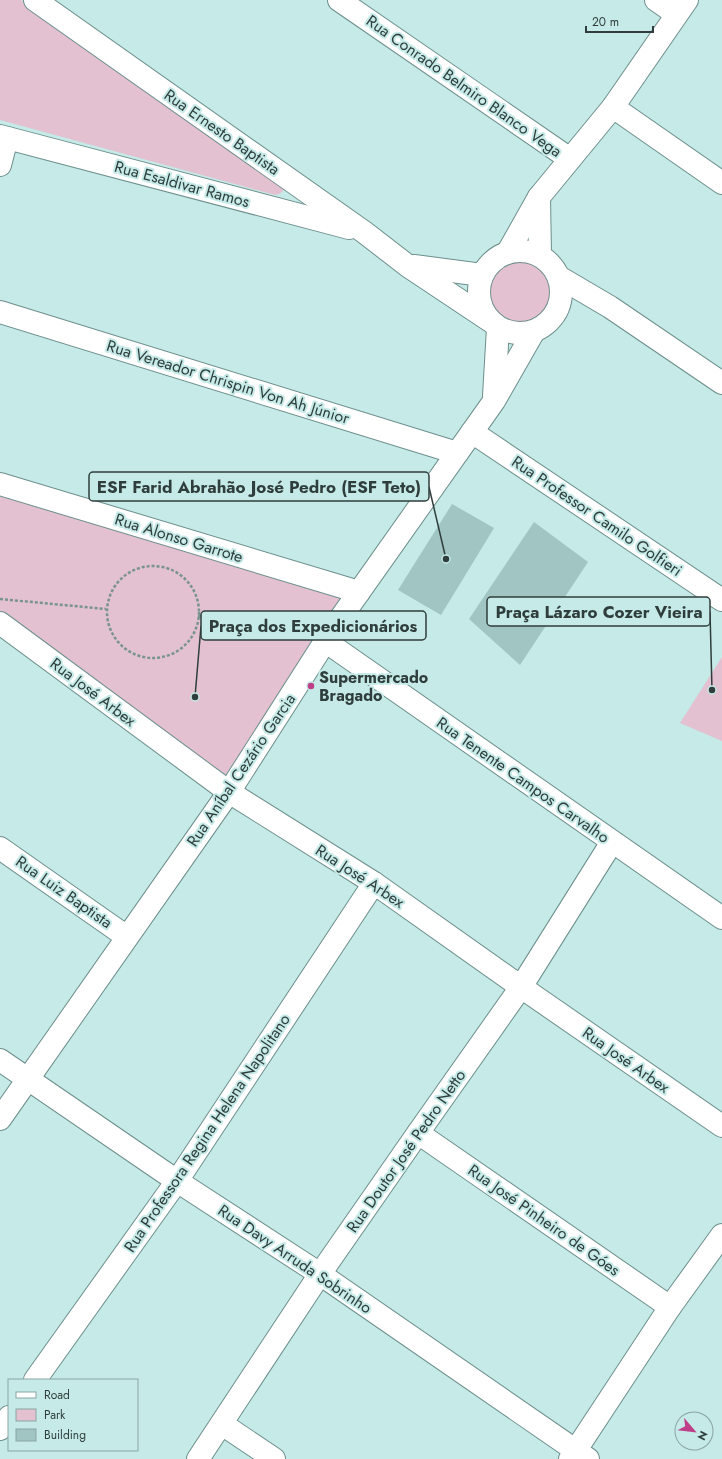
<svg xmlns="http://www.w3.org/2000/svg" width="722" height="1459" font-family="Jost,sans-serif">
  <rect width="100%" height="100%" fill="#c5eae7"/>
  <g fill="#e3c1d1">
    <path d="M0,0H21L283,179C285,188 285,193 275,195L0,120Z"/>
    <circle cx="520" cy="293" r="31"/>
    <polygon points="0,494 347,594 225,776 0,619"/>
    <polygon points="722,657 722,741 680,723"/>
  </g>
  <g fill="#a1c5c2">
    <polygon points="452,504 494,528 441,615 398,590"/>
    <polygon points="534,522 588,562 520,665 469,619"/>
  </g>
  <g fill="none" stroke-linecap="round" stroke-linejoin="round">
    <g stroke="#6d8f8c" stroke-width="24">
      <g id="minor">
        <polyline points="35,0 364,232 408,266 489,320"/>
        <polyline points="339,0 570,159"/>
        <polyline points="656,0 676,14"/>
        <polyline points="613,107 722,183"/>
        <polyline points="0,136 349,228"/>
        <polyline points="0,165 7,138"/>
        <polyline points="539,197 540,255"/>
        <circle cx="520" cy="292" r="41"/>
        <polyline points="508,252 539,197 613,107 687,0"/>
        <polyline points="414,266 482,275"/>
        <polyline points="559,277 610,307 722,383"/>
        <polyline points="0,312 457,453"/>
        <polyline points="494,396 498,328"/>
        <polyline points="472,432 722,600"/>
        <polyline points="0,484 359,592"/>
        <polyline points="0,623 229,792 374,883 521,987 722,1126"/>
        <polyline points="325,641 722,918"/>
        <polyline points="0,848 127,937"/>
        <polyline points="0,1060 177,1181 320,1274 588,1459"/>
        <polyline points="0,1119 229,792 335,626 494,401 534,331"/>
        <polyline points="418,1133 670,1307"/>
        <polyline points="35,1380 177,1181 374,883"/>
        <polyline points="222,1424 274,1459"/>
        <polyline points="0,1429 9,1417"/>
        <polyline points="198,1459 320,1274 418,1133 521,987 612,842"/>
        <polyline points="570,1459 670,1307 722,1235"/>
      </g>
    </g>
    <g stroke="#799390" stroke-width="2.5" stroke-dasharray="3 2" stroke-linecap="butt">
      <circle cx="153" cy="612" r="46"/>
      <polyline points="0,599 106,609"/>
      <polyline points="198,616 309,624"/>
    </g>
    <use href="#minor" stroke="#fff" stroke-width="22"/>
  </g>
  <circle fill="#bf3e88" stroke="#c5eae7" stroke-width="1.5" cx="311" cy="686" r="4"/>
  <g text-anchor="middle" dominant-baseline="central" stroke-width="4" stroke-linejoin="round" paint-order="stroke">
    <g font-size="16" fill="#2f3e3c" stroke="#c5eae7">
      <text transform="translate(464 86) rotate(35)">Rua Conrado Belmiro Blanco Vega</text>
      <text transform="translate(222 132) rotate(35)">Rua Ernesto Baptista</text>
      <text transform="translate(182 184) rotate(15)">Rua Esaldivar Ramos</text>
      <text transform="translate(228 382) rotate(17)">Rua Vereador Chrispin Von Ah Júnior</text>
      <text transform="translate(597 516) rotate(34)">Rua Professor Camilo Golfieri</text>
      <text transform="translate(179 538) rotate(17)">Rua Alonso Garrote</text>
      <text transform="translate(93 692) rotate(37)">Rua José Arbex</text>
      <text transform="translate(241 770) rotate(-56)">Rua Aníbal Cezário Garcia</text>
      <text transform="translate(523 780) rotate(35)">Rua Tenente Campos Carvalho</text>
      <text transform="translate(360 876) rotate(33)">Rua José Arbex</text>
      <text transform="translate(64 892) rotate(35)">Rua Luiz Baptista</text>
      <text transform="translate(626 1060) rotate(35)">Rua José Arbex</text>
      <text transform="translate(207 1133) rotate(-56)">Rua Professora Regina Helena Napolitano</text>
      <text transform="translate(406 1151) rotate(-55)">Rua Doutor José Pedro Netto</text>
      <text transform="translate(544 1220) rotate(35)">Rua José Pinheiro de Góes</text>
      <text transform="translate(295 1259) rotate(34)">Rua Davy Arruda Sobrinho</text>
    </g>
    <g font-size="16" font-weight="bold" fill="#2f3e3c" stroke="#c5eae7" text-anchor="start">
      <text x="319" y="677">Supermercado<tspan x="319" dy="18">Bragado</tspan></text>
    </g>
  </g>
  <path fill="none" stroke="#2f3e3c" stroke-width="1.5" d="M446 559L429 487M712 690L710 612M195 697L201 626"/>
  <g fill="#2f3e3c" stroke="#c5eae7" stroke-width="1.5">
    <circle cx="446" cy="559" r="4"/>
    <circle cx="712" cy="690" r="4"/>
    <circle cx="195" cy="697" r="4"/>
  </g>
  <g fill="#c5eae7" stroke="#2f3e3c" stroke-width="1.5">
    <rect x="89" y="472" width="340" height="29" rx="4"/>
    <rect x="487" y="597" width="223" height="29" rx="4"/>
    <rect x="201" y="611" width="225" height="29" rx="4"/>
  </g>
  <g font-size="17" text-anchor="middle" font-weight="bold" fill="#2f3e3c">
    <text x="259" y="493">ESF Farid Abrahão José Pedro (ESF Teto)</text>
    <text x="599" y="618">Praça Lázaro Cozer Vieira</text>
    <text x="313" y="632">Praça dos Expedicionários</text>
  </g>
  <rect x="8" y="1379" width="130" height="72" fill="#c5eae7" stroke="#89a5a3"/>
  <rect x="16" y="1392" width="20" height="6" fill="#ffffff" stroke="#89a5a3"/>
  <text x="44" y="1399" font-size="12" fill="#2f3e3c">Road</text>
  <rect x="16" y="1409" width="20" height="12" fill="#e3c1d1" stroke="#89a5a3"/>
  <text x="44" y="1419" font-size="12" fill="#2f3e3c">Park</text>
  <rect x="16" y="1429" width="20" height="12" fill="#a1c5c2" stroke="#89a5a3"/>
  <text x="44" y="1439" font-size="12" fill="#2f3e3c">Building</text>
  <g transform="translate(694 1431) rotate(118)"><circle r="19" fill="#c5eae7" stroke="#89a5a3"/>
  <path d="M0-3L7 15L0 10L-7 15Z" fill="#bf3e88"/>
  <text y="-6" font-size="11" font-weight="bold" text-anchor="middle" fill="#2f3e3c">N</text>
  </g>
  <path d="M586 26v6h67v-6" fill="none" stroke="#2f3e3c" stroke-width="2"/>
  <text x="592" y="26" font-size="12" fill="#2f3e3c" stroke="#c5eae7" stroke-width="3" paint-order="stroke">20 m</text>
</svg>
